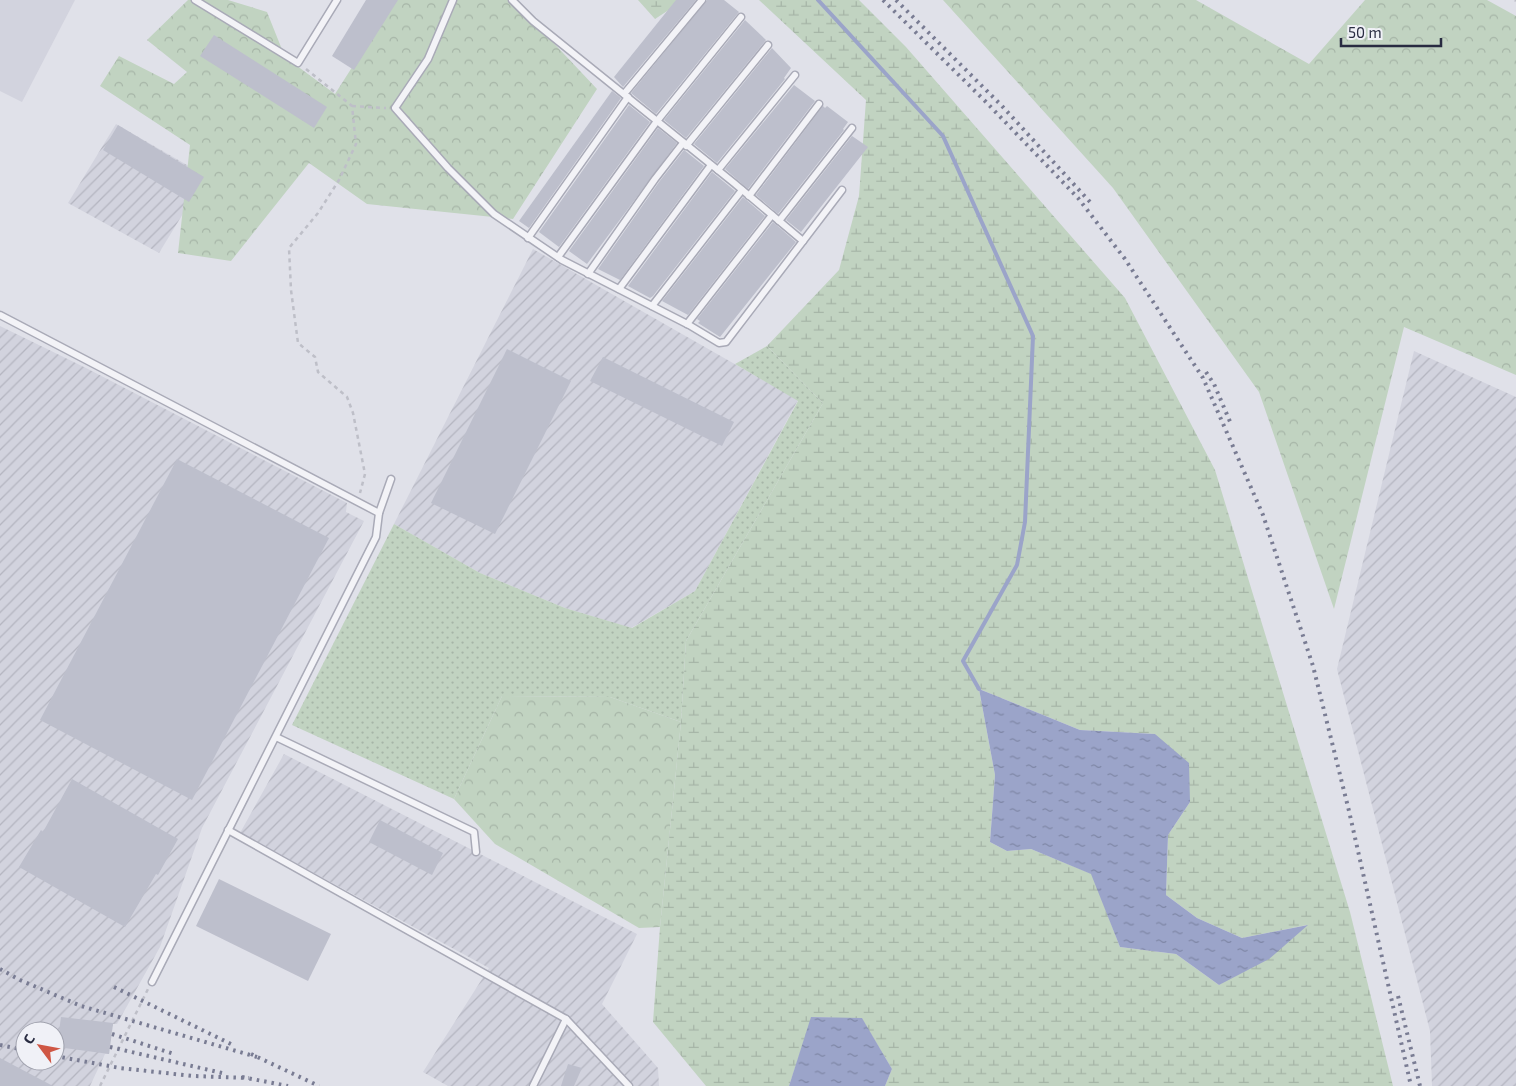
<svg xmlns="http://www.w3.org/2000/svg" width="1516" height="1086" font-family="'Exo 2',sans-serif">
  <defs>
    <pattern id="industrial-furrows" width="10" height="10" patternUnits="userSpaceOnUse" patternTransform="scale(1.25)"><rect width="10" height="10" fill="#d2d3de"/><path d="M-1 1l2-2M0 10L10 0M9 11l2-2" fill="none" stroke="#b4b5c0"/></pattern>
    <pattern id="grass-dots" width="8" height="8" patternUnits="userSpaceOnUse" patternTransform="scale(1.25)"><rect width="8" height="8" fill="#c1d3c1"/><path d="M2 2h.1M6 6h.1" fill="none" stroke="#a6b5a7" stroke-width="1.8" stroke-linecap="round"/></pattern>
    <pattern id="forest-crowns" width="20" height="18" patternUnits="userSpaceOnUse" patternTransform="scale(1.25)"><rect width="20" height="18" fill="#c1d3c1"/><path d="M2 6a3 3 0 1 1 6 0M12 15a3 3 0 1 1 6 0" fill="none" stroke="#a6b5a7"/></pattern>
    <pattern id="wetland-marsh" width="20" height="14" patternUnits="userSpaceOnUse" patternTransform="scale(1.25)"><rect width="20" height="14" fill="#c1d3c1"/><path d="M1 5h8M5 5V1M11 12h8M15 12V8" fill="none" stroke="#a6b5a7"/></pattern>
    <pattern id="water-ripples" width="26" height="14" patternUnits="userSpaceOnUse" patternTransform="scale(1.25)"><rect width="26" height="14" fill="#9ba4c9"/><path d="M2 4q2-2 4 0t4 0M15 11q2-2 4 0t4 0" fill="none" stroke="#7e86a5"/></pattern>
  </defs>
  <rect width="100%" height="100%" fill="#e0e1e9"/>
  <polygon fill="#d2d3de" points="0,0 75,0 22,102 0,91"/>
  <g fill="url(#industrial-furrows)" fill-rule="evenodd">
    <polygon points="116,124 206,176 159,253 68,203"/>
    <polygon points="533,249 798,400 695,591 631,628 565,608 480,573 394,524"/>
    <path d="M0,326L86,368L347,503L346,512L364,521L202,828L160,947L117,1024H113L109,1054H105L90,1086H4L0,1084ZM25,1031H55V1061H25Z"/>
    <polygon points="1414,351 1516,397 1516,1086 1432,1086 1430,1031 1337,669"/>
    <polygon points="284,754 637,934 602,1004 658,1068 659,1086 448,1086 423,1072 489,968 240,833"/>
  </g>
  <polygon fill="url(#grass-dots)" points="767,346 823,403 686,641 681,722 610,697 502,696 454,799 292,725 394,524 480,573 565,608 632,628 695,591 798,401 735,364"/>
  <g fill="url(#forest-crowns)">
    <polygon points="188,0 228,0 267,12 285,57 335,94 395,0 513,0 597,89 513,219 367,204 309,163 231,261 178,253 190,145 100,86 119,56 174,84 187,72 147,40"/>
    <polygon points="943,0 1196,0 1309,64 1365,0 1487,0 1516,16 1516,375 1404,327 1334,609 1259,392 1113,188"/>
    <polygon points="502,696 610,697 681,722 660,927 639,928 495,844 454,799"/>
  </g>
  <g fill="url(#wetland-marsh)" fill-rule="evenodd">
    <polygon points="638,0 684,0 655,19"/>
    <path d="M759,0H859L906,47L1125,298L1215,470L1350,912L1393,1086H885L892,1069L862,1019L812,1017L789,1086H706L653,1022L660,927L681,722L686,641L823,403L767,346L839,270L859,196L866,100ZM979,689L1080,730L1155,734L1190,802L1168,835L1166,895L1197,918L1242,938L1307,925L1219,985L1176,954L1120,947L1092,874L1031,849L1007,851L990,842L995,775Z"/>
  </g>
  <g fill="url(#water-ripples)">
    <polygon points="979,689 1080,730 1155,734 1189,763 1190,802 1168,835 1166,895 1197,918 1242,938 1308,925 1269,959 1219,985 1176,954 1120,947 1091,874 1031,849 1007,851 990,842 995,775"/>
    <polygon points="811,1017 862,1018 892,1069 885,1086 789,1086"/>
  </g>
  <g fill="none" stroke-linecap="round" stroke-linejoin="round">
    <polyline stroke="#9ba4c9" stroke-width="4" points="818,0 943,136 1033,336 1025,522 1017,565 963,661 979,689"/>
  </g>
  <g fill="#bdbfcc">
    <polygon points="366,0 398,0 354,70 332,56"/>
    <polygon points="676,0 696,0 623,87 614,77"/>
    <polygon points="707,0 724,0 739,12 656,114 631,93"/>
    <polygon points="745,20 766,40 686,138 664,120"/>
    <polygon points="214,35 327,107 314,128 200,56"/>
    <polygon points="772,48 791,68 784,78 785,79 717,163 694,144"/>
    <polygon points="794,85 815,101 748,189 725,169"/>
    <polygon points="612,91 621,98 529,228 519,221"/>
    <polygon points="629,105 650,122 559,247 539,232"/>
    <polygon points="823,106 825,108 827,106 848,122 843,129 844,130 778,214 756,195"/>
    <polygon points="118,125 204,177 189,202 103,150"/>
    <polygon points="658,128 677,143 587,264 569,251"/>
    <polygon points="852,136 868,147 801,232 786,220"/>
    <polygon points="684,150 704,166 620,280 598,269 659,182"/>
    <polygon points="712,172 735,191 653,296 650,298 628,286"/>
    <polygon points="743,197 765,216 688,315 662,301"/>
    <polygon points="773,222 796,242 720,337 698,323 700,321 697,319"/>
    <polygon points="507,349 571,381 495,534 431,503"/>
    <polygon points="603,357 734,422 722,446 590,381"/>
    <polygon points="177,459 329,538 192,800 40,720"/>
    <polygon points="72,779 178,839 158,875 156,874 125,927 19,867 41,830 43,832"/>
    <polygon points="380,820 443,853 432,875 369,842"/>
    <polygon points="219,879 331,934 308,981 196,926"/>
    <polygon points="61,1017 113,1023 109,1054 57,1047"/>
    <polygon points="0,1058 53,1086 0,1086"/>
    <polygon points="568,1064 582,1068 574,1086 561,1086"/>
  </g>
  <g fill="none" stroke-linecap="round" stroke-linejoin="round">
    <g stroke="#a9aab7" stroke-width="9">
      <g id="service">
        <polyline points="195,0 298,63 337,0"/>
        <polyline points="453,0 428,59 395,108 448,168 494,214 562,260 689,325 719,343 726,342 842,190"/>
        <polyline points="512,0 533,21 734,183 803,241"/>
        <polyline points="624,94 702,0"/>
        <polyline points="686,146 768,45"/>
        <polyline points="718,170 795,75"/>
        <polyline points="749,196 819,104"/>
        <polyline points="779,221 852,128"/>
        <polyline points="528,238 628,97"/>
        <polyline points="558,257 657,121 741,17"/>
        <polyline points="588,274 655,179 683,143"/>
        <polyline points="619,289 711,165"/>
        <polyline points="652,306 742,190"/>
        <polyline points="0,315 379,513"/>
        <polyline points="687,324 772,215"/>
        <polyline points="276,737 474,832 476,852"/>
        <polyline points="228,830 566,1019 533,1086"/>
        <polyline points="152,982 376,537 379,513 391,479"/>
        <polyline points="566,1019 629,1086"/>
      </g>
    </g>
    <g stroke="#bebfc8" stroke-width="2.5" stroke-dasharray="4 4" stroke-linecap="butt">
      <polyline points="1515,0 1516,1"/>
      <polyline points="306,69 352,106 356,144 339,180 318,213 289,248 291,290 298,343 315,357 318,372 347,397 353,413 365,474 360,493"/>
      <polyline points="352,106 386,108"/>
      <polyline points="100,1086 148,989"/>
    </g>
    <use href="#service" stroke="#f3f3f7" stroke-width="6"/>
    <g stroke="#797c93" stroke-width="4" stroke-dasharray="2.5 5" stroke-linecap="butt">
      <polyline points="883,0 986,102 1078,198 1125,259 1203,378 1263,515 1313,666 1349,811 1411,1086"/>
      <polyline points="896,0 1002,106 1091,203"/>
      <polyline points="1206,372 1214,384 1231,424"/>
      <polyline points="0,969 20,980 81,1006 257,1057"/>
      <polyline points="114,987 231,1044"/>
      <polyline points="1398,996 1420,1086"/>
      <polyline points="112,1034 174,1054"/>
      <polyline points="0,1045 25,1050"/>
      <polyline points="110,1047 222,1073"/>
      <polyline points="251,1054 319,1086"/>
      <polyline points="55,1056 120,1068 193,1076 249,1078"/>
      <polyline points="242,1077 288,1086"/>
    </g>
  </g>
  <g transform="translate(40 1046) rotate(302)"><circle r="24" fill="#f0f1f7" stroke="#a0a2ae"/>
  <path d="M0-4L9 19L0 12L-9 19Z" fill="#cf5644"/>
  <text y="-8" font-size="14" font-weight="bold" text-anchor="middle" fill="#282b41">С</text>
  </g>
  <path d="M1341 38v8h100v-8" fill="none" stroke="#282b41" stroke-width="2.5"/>
  <text x="1348" y="38" font-size="15" fill="#282b41" stroke="#f0f1f7" stroke-width="4" paint-order="stroke">50 m</text>
</svg>
